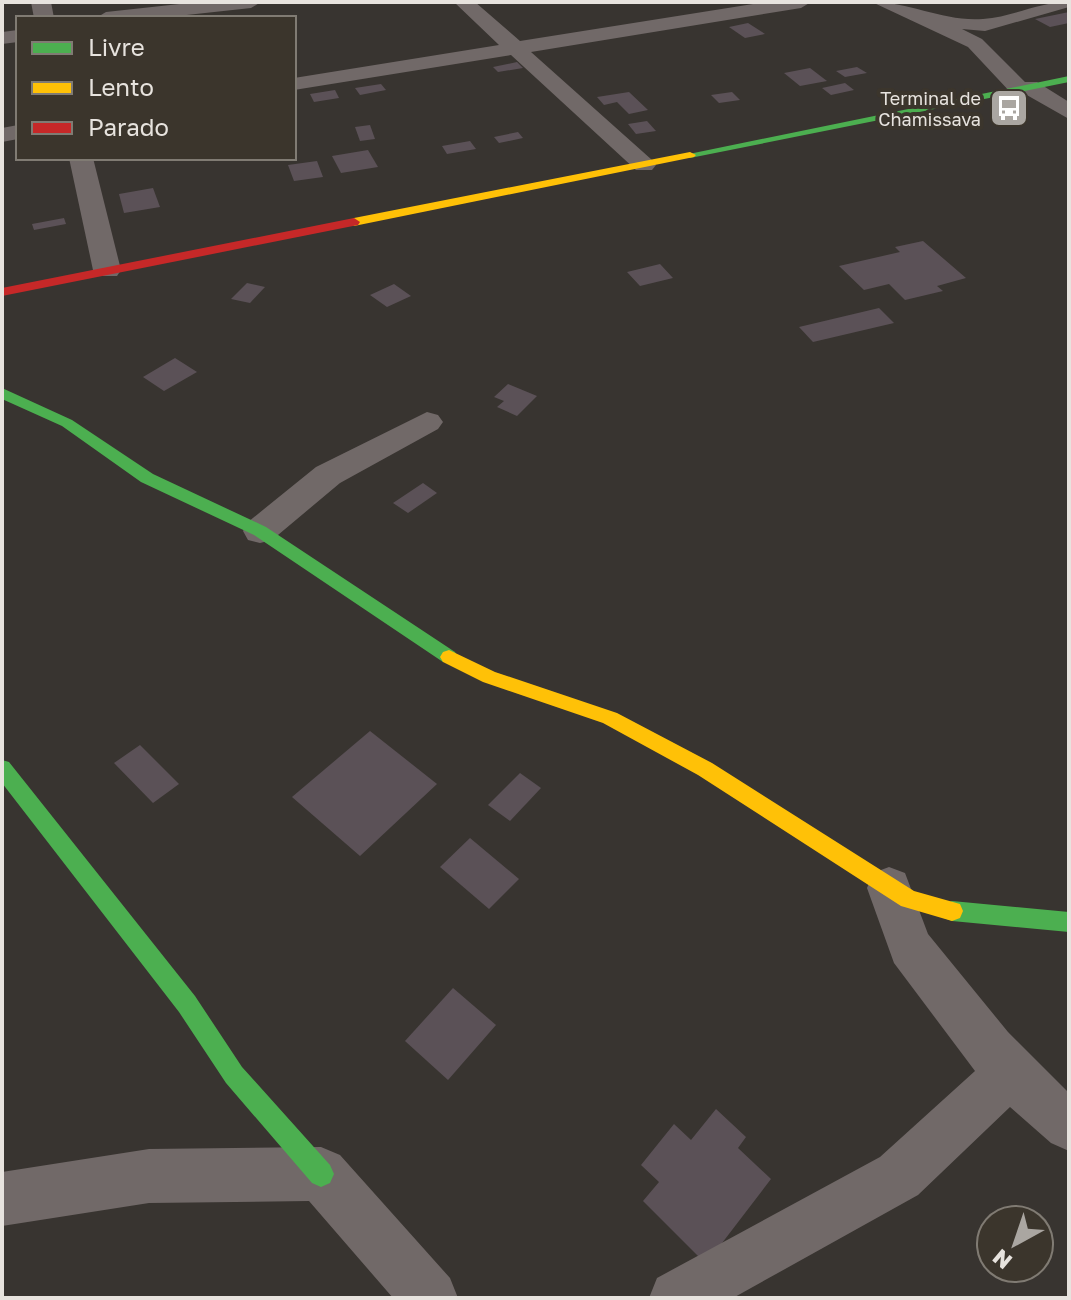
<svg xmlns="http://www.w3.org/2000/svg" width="1071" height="1300" font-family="'Golos Text',sans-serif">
  <rect width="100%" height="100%" fill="#383430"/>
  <g fill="#5b5157">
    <polygon points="1069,12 1069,23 1050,27 1035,19"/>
    <polygon points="748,23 765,34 745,38 729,27"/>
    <polygon points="517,62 523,68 498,72 493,67"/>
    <polygon points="857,67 867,73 845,77 836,71"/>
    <polygon points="810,68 827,81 800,86 784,73"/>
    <polygon points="845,83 854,90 831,95 822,88"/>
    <polygon points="381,84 386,90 360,95 355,88"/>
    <polygon points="335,90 339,98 314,102 310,94"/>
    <polygon points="629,92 648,110 629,114 617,102 604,105 597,97"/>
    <polygon points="732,92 740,100 719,103 711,95"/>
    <polygon points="647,121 656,131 636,134 628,124"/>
    <polygon points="370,125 375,139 360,141 355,127"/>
    <polygon points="518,132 523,138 499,143 494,137"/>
    <polygon points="470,141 476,149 447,154 442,146"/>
    <polygon points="368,150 378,167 341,173 332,156"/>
    <polygon points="317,161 323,177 294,181 288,165"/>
    <polygon points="153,188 160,207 124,213 119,194"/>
    <polygon points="64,218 66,224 34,230 32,224"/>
    <polygon points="923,241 966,278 937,286 943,291 905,300 889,284 864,290 839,266 900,252 895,247"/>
    <polygon points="660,264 673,278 640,286 627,272"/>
    <polygon points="247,283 265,287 250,303 231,299"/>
    <polygon points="394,284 411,296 387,307 370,295"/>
    <polygon points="879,308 894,323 813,342 799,327"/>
    <polygon points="175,358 197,372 164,391 143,377"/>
    <polygon points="508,384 537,396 517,416 497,407 504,401 494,397"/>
    <polygon points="423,483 437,493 408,513 393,503"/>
    <polygon points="370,731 437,784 360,856 292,797"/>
    <polygon points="140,745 179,784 153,803 114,763"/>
    <polygon points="520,773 541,788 510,821 488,805"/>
    <polygon points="470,838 519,879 489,909 440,867"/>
    <polygon points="453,988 496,1025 448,1080 405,1041"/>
    <polygon points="716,1109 746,1137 738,1148 771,1179 706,1264 643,1201 659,1182 641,1165 674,1124 691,1140"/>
  </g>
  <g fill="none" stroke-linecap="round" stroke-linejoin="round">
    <g fill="#716968" fill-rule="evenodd">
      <polygon points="31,2 51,2 54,18 34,18"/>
      <polygon points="198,2 261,2 251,8 159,18 96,18 106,12"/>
      <polygon points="454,2 475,2 520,41 765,2 811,2 801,8 531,52 652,160 656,165 652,170 636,170 511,55 294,90 294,78 499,45"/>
      <path d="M872,2C911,2 944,22 983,19C1013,17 1038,2 1069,2V7L985,31L962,29L982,39L1025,82H1037L1069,102V119L1025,94H1012L968,47Z"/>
      <polygon points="18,30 18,42 2,44 2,32"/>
      <polygon points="18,125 18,139 2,142 2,128"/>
      <polygon points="69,158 93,158 121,270 117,276 97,276 93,270"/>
      <polygon points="427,412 438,415 443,422 438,429 340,483 272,540 260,543 248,540 243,531 248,522 316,467"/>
      <polygon points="889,867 905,873 928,934 1008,1032 1069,1093 1069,1151 1051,1143 1010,1107 918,1195 733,1298 649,1298 657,1278 880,1157 975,1071 894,963 867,888 873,873"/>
      <polygon points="321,1147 340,1155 450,1278 458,1298 393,1298 309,1201 149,1203 2,1226 2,1172 149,1149"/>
    </g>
    <g fill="#4caf50" fill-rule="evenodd">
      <polygon points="1069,76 1069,82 690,158 684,155"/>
      <polygon points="2,388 72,420 153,474 266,527 455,652 458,657 455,662 443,662 254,535 141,482 62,426 2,399"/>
      <polygon points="2,760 9,762 195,996 242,1067 330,1165 334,1174 330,1183 321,1187 312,1183 226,1083 179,1012 2,783"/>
      <polygon points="952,901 1069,912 1069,932 952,921 944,918 941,911 944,904"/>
    </g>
    <g fill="#ffc107" fill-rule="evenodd">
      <polygon points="690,152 696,155 694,157 354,226 348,222 354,218"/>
      <polygon points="449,650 495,672 617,713 712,763 914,891 960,904 963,911 960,918 952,921 901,906 698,775 603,723 483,682 443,662 440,657 443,652"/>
    </g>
    <polygon fill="#c62828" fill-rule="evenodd" points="354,218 360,222 358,225 2,296 2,288"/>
  </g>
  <defs>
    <g id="bus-square" transform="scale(2)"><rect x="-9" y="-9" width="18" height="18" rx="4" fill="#aaa6a1" stroke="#3b352c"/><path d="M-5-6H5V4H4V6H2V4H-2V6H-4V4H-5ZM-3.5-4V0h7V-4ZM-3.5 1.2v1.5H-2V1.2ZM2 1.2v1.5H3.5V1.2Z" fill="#fff"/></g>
  </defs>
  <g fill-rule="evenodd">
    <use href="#bus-square" x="1009" y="108"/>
  </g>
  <g text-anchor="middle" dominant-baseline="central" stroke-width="8" stroke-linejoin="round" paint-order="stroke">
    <g font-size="18" fill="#e7e3de" stroke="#3b352c" text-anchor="end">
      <text x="981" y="98">Terminal de<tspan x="981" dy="21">Chamissava</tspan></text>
    </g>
  </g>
  <rect width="1071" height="1300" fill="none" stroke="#e7e3de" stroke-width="8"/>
  <rect x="16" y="16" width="280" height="144" fill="#3b352c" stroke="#807b73" stroke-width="2"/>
  <rect x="32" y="42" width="40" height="12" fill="#4caf50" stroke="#807b73" stroke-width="2"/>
  <text x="88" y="56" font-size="24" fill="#e7e3de">Livre</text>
  <rect x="32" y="82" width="40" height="12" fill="#ffc107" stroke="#807b73" stroke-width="2"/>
  <text x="88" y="96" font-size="24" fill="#e7e3de">Lento</text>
  <rect x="32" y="122" width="40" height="12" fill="#c62828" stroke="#807b73" stroke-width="2"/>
  <text x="88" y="136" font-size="24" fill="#e7e3de">Parado</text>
  <g transform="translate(1015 1244) rotate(220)"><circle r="38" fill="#3b352c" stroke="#807b73" stroke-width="2"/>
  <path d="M0-6L14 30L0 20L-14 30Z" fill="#aaa6a1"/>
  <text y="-12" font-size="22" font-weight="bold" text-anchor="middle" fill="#e7e3de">N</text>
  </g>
</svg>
